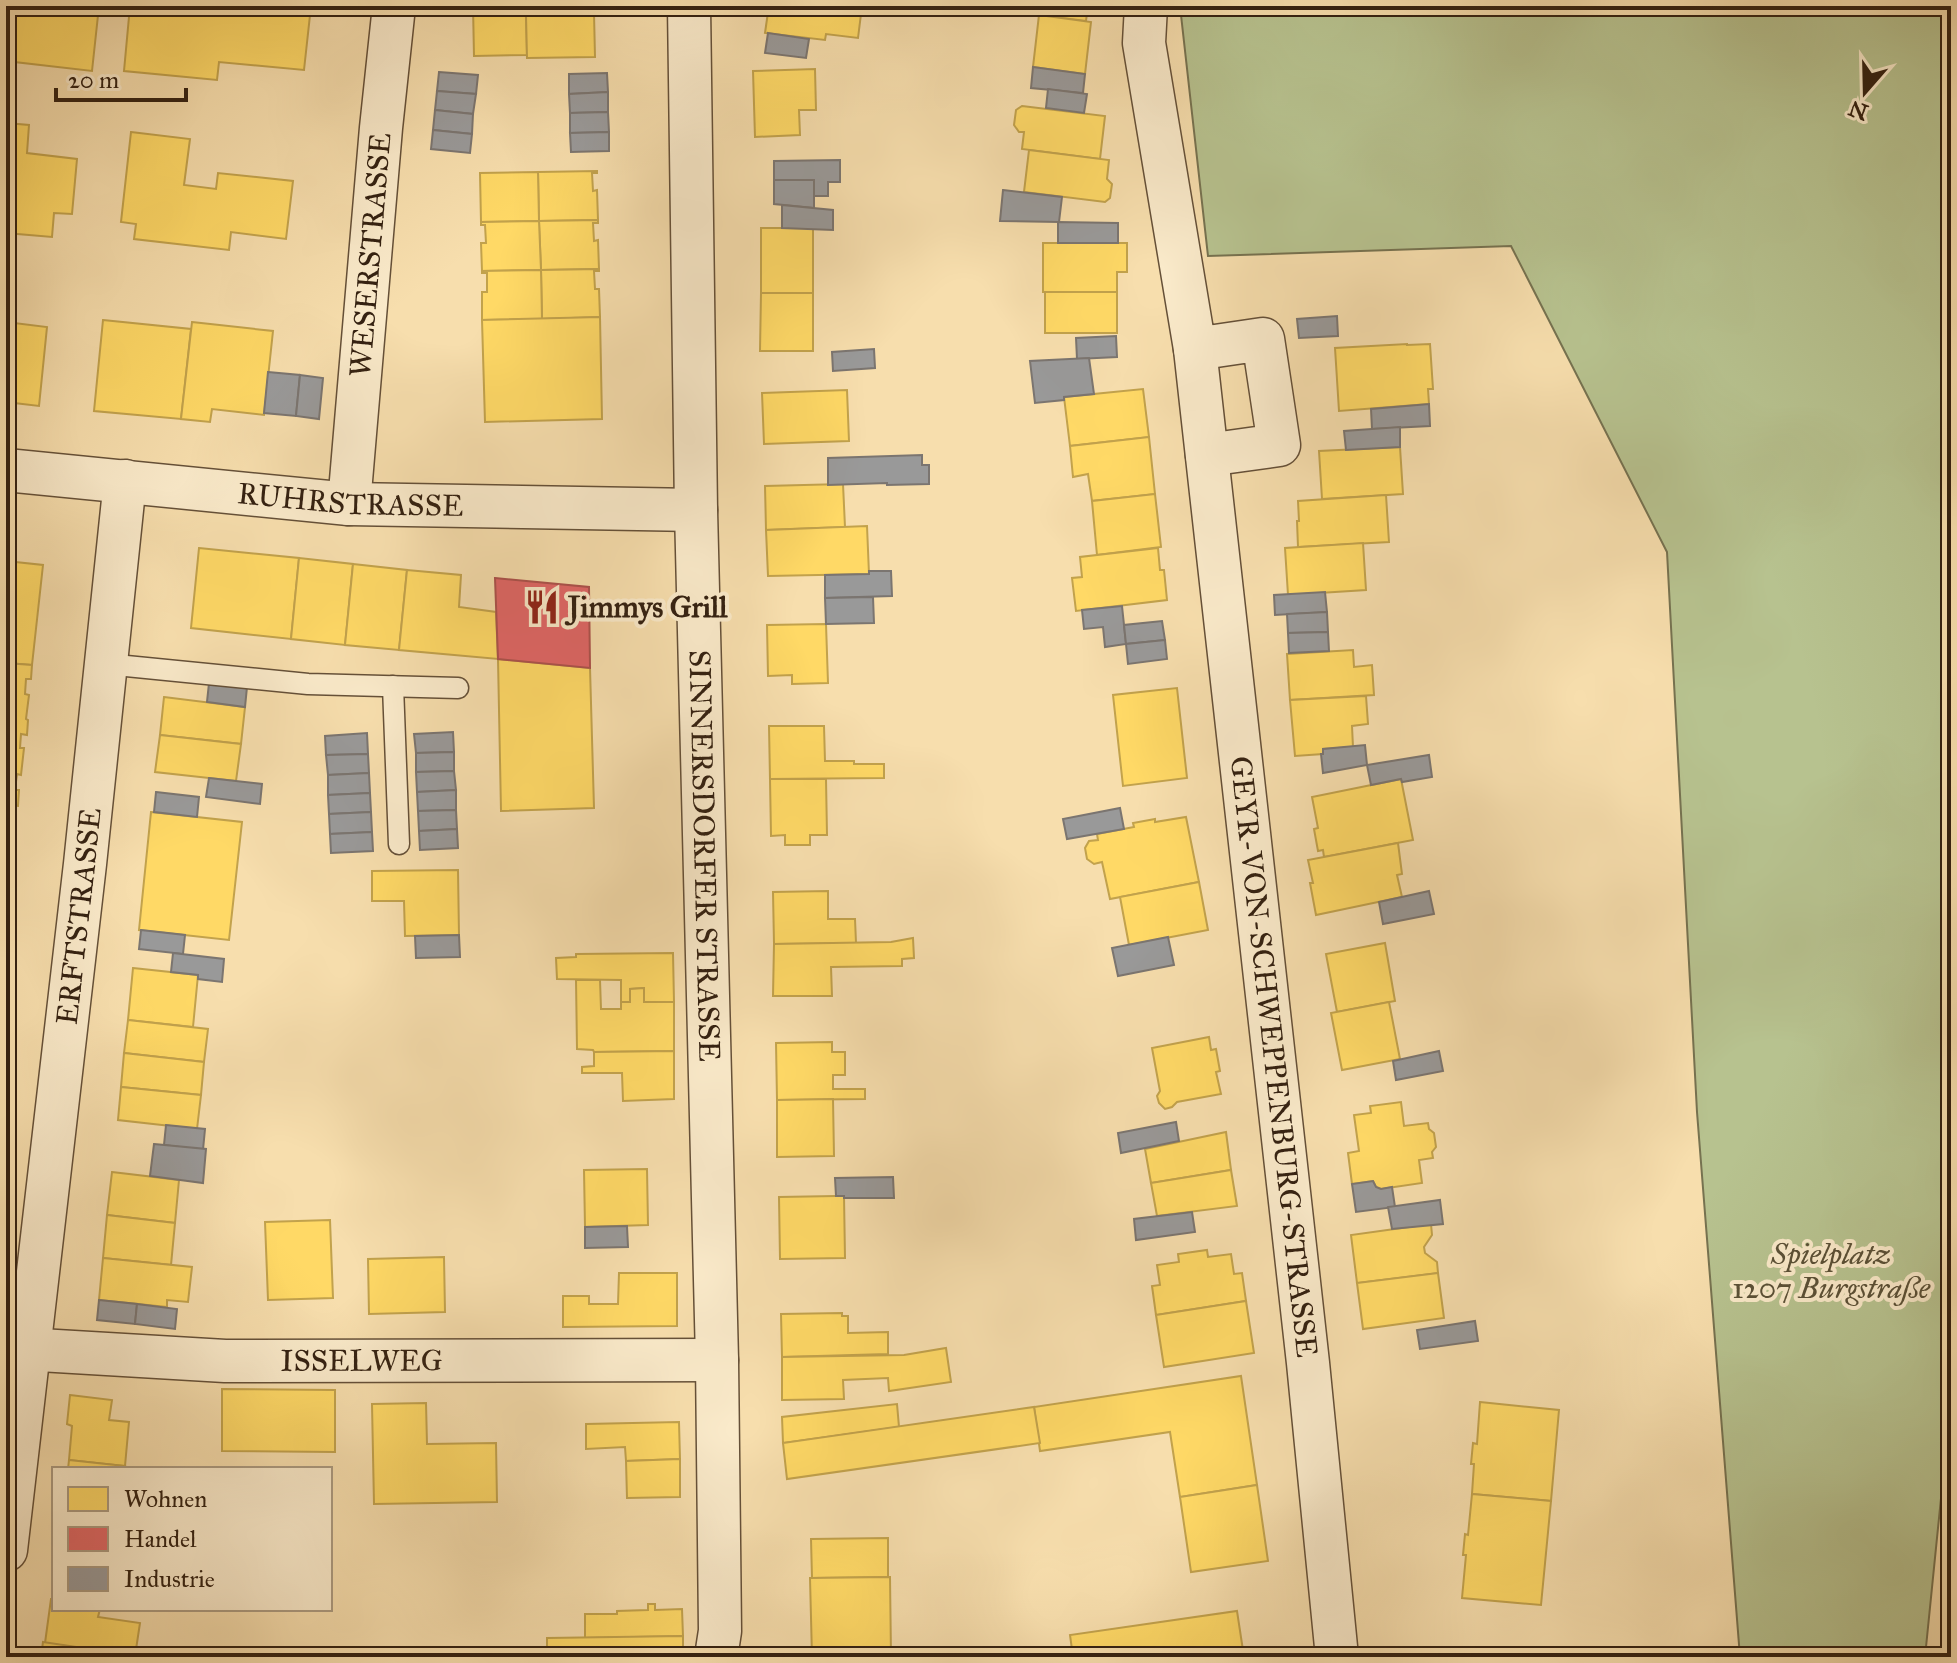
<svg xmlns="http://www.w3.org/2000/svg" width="1957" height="1663" font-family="'IM FELL Great Primer',serif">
  <rect width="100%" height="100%" fill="#f7dead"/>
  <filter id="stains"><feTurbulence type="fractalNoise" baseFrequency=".0025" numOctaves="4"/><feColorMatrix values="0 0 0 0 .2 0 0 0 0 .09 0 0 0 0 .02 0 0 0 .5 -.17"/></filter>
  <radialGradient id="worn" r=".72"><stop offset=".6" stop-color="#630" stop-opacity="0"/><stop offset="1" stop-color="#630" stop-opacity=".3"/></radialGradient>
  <polygon fill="#b7c28f" stroke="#767250" stroke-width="2" points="1180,6 1951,6 1951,1399 1925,1657 1740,1657 1697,1112 1667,552 1511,246 1208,256"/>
  <g fill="#ffd966" stroke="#c2a24c" stroke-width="2">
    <polygon points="6,6 99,6 92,71 6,61"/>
    <polygon points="130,6 196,6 227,9 227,6 311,6 304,70 219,62 217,80 124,71"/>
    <polygon points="473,6 526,6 527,55 474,56"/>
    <polygon points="526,6 594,6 594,13 526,15"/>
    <polygon points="775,6 862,6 858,38 826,34 825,40 765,33 768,12 774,13"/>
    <polygon points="1013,6 1088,6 1086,21 1013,12"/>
    <polygon points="594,13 595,57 527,58 526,15"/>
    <polygon points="1039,15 1091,22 1085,74 1033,67"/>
    <polygon points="815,69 816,110 799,110 800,135 755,137 753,71"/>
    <polygon points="1022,106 1105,116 1100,159 1022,149 1024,132 1019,132 1014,125 1016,110"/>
    <polygon points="6,123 29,125 27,153 77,159 72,214 54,213 52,237 6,233"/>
    <polygon points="131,132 190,139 184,185 216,189 218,173 293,181 286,239 231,232 229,250 134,239 136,224 121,222"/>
    <polygon points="1029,150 1109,160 1107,179 1112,184 1110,198 1105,202 1024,192"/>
    <polygon points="597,171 597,173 592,173 593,191 597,190 598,220 539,221 538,172"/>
    <polygon points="538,172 539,221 481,222 480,173"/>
    <polygon points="598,220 598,223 593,223 594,241 598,240 599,269 541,270 539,221"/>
    <polygon points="539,221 541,270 482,271 481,243 486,243 485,225 481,225 481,222"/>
    <rect x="761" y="228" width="52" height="65"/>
    <polygon points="1043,243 1127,243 1127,272 1117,272 1117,292 1043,292"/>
    <polygon points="599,269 599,271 594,271 595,289 599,289 600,317 542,319 541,270"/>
    <polygon points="541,270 542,319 482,320 482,292 487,292 487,273 482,273 482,271"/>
    <rect x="1045" y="292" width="72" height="41"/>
    <polygon points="761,293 813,293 813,351 760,351"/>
    <polygon points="600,317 602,419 485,422 482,320"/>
    <polygon points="103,320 191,329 181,419 94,411"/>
    <polygon points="6,322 47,327 39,406 6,402"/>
    <polygon points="192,322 273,331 264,415 212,409 210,422 181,419"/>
    <polygon points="1407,344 1407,345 1430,344 1433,389 1428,389 1429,404 1339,411 1335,348"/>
    <polygon points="1143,389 1149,437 1070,446 1064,397"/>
    <polygon points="847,390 849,441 764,444 762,393"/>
    <polygon points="1149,437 1155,494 1092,501 1088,474 1073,477 1070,446"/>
    <polygon points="1400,447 1403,494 1322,499 1319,451"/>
    <polygon points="843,484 845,527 766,530 765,486"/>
    <polygon points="1155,494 1161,547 1097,555 1092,501"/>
    <polygon points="1386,495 1389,542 1298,547 1297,521 1299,521 1298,501"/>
    <polygon points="867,526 869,574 768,576 766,530"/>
    <polygon points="1363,543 1366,590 1288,595 1285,548"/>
    <polygon points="199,548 299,558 291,639 191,628"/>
    <polygon points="1158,548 1160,570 1164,570 1167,600 1076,611 1072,578 1082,577 1080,557"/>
    <polygon points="299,558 353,564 345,645 291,639"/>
    <polygon points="6,561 43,565 32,665 6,663"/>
    <polygon points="353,564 407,570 399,650 345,645"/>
    <polygon points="407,570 461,575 459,607 496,612 498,659 399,650"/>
    <polygon points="826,624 828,683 792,684 792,675 768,676 767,625"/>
    <polygon points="1353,650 1354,667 1372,665 1374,695 1290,700 1287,654"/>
    <polygon points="498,659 590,668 594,808 501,811"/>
    <polygon points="6,663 32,665 31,679 26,679 25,694 29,695 26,719 28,720 27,735 21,734 20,748 24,748 21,775 17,774 15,790 19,790 18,806 6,805"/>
    <polygon points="1177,688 1187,778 1123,786 1113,695"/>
    <polygon points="1366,696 1368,724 1352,726 1353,747 1323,749 1323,754 1295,756 1290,700"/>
    <polygon points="164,697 245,707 241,744 160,735"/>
    <polygon points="769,726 824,726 825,761 854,761 854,764 884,764 884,778 770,779"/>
    <polygon points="160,735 241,744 236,781 155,772"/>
    <polygon points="770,779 826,779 827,835 810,835 810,845 785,845 785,835 771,836"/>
    <polygon points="1401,779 1413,840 1324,857 1323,850 1318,851 1314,829 1318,828 1312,797"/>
    <polygon points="151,812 242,822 229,940 139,930"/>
    <polygon points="1186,817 1199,882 1110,899 1102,862 1094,864 1087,859 1085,848 1089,841 1098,840 1097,834 1134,827 1133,823 1155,819 1155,822"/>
    <polygon points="1398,843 1402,874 1397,875 1402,897 1316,915 1310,883 1313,883 1308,860"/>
    <polygon points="458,870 459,935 405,936 404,901 372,901 372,871"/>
    <polygon points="1199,882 1208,930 1129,945 1120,897"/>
    <polygon points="828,891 828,919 855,919 856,943 774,944 773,892"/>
    <polygon points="913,938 914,958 902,959 902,966 831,967 832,996 773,996 774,944 891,942"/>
    <polygon points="1385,943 1395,1001 1337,1012 1326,954"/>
    <polygon points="673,953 674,1002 644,1002 644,988 630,989 630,1002 621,1002 621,980 557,979 556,958 576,957 576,954"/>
    <polygon points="133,968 198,975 193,1027 128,1020"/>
    <polygon points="576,980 600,980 601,1009 621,1009 621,1002 630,1002 630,989 644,988 644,1002 674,1002 674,1051 594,1052 593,1050 577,1049"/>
    <polygon points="1389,1002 1400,1059 1342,1070 1331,1013"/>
    <polygon points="128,1020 208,1029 204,1062 124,1053"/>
    <polygon points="1209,1037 1211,1050 1216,1049 1220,1071 1216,1072 1221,1094 1177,1102 1172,1107 1165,1109 1159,1103 1157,1096 1160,1091 1152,1048"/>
    <polygon points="832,1042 832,1052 845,1052 845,1075 833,1075 833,1089 865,1089 865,1099 777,1100 776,1043"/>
    <polygon points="674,1051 674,1099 623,1101 622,1073 582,1073 582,1067 594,1066 594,1052"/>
    <polygon points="124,1053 204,1062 201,1095 121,1087"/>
    <polygon points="121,1087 201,1095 197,1129 118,1120"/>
    <polygon points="833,1099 834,1156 777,1157 777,1100"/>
    <polygon points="1401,1102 1404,1126 1428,1123 1429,1129 1434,1133 1436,1147 1432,1152 1433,1158 1419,1160 1422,1183 1381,1189 1376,1187 1373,1181 1352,1184 1348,1153 1359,1151 1354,1115 1371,1113 1370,1106"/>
    <polygon points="1226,1132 1231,1170 1151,1183 1145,1149"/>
    <polygon points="647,1169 648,1225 585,1227 584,1170"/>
    <polygon points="1231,1170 1237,1206 1157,1216 1151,1183"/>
    <polygon points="112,1172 179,1180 175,1223 107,1215"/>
    <polygon points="836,1196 844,1196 845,1258 780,1259 779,1197"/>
    <polygon points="107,1215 175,1223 171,1265 103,1258"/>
    <polygon points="330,1220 333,1298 268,1300 265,1222"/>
    <polygon points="1431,1224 1432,1235 1424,1247 1425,1253 1437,1262 1438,1273 1357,1283 1351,1235"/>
    <polygon points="1207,1250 1208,1257 1231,1254 1234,1274 1242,1273 1246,1301 1156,1315 1152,1286 1160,1285 1157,1265 1179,1262 1178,1254"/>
    <polygon points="444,1257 445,1312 369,1314 368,1259"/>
    <polygon points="103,1258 192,1267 188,1302 167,1300 167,1307 99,1300"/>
    <polygon points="619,1273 677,1273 677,1326 563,1327 563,1296 589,1296 589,1304 618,1304"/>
    <polygon points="1438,1273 1444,1318 1363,1329 1357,1283"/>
    <polygon points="1246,1301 1254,1353 1164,1367 1156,1315"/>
    <polygon points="842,1313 842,1316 848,1316 848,1333 888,1332 888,1354 782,1357 781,1314"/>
    <polygon points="946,1348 951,1382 889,1391 888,1378 843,1380 844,1399 782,1400 782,1357 904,1355"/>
    <polygon points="1241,1376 1257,1485 1180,1497 1170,1432 1040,1451 1034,1407"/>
    <polygon points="222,1389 335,1390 335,1452 222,1451"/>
    <polygon points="70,1395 112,1400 109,1420 129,1422 125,1466 69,1460 72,1426 67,1424"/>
    <polygon points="1480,1402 1559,1410 1551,1501 1472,1494 1474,1464 1471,1464 1473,1443 1477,1444"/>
    <polygon points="426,1403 427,1444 496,1443 497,1502 374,1504 372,1404"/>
    <polygon points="897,1404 899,1427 783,1443 782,1417"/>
    <polygon points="1034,1407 1040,1443 787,1479 783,1443"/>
    <polygon points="679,1422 680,1459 626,1461 625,1447 586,1449 586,1424"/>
    <polygon points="680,1459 680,1497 627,1498 626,1461"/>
    <polygon points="69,1460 125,1466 124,1469 68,1469"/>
    <polygon points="1257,1485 1268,1561 1191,1572 1180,1497"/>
    <polygon points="1472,1494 1551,1501 1541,1605 1462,1598 1466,1555 1463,1555 1465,1534 1468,1535"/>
    <polygon points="888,1538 888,1577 812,1578 811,1539"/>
    <polygon points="890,1577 891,1657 812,1657 810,1578"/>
    <polygon points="51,1599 54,1599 54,1609 100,1609 98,1617 140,1623 135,1656 45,1643"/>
    <polygon points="648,1604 655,1604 655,1610 682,1609 683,1636 585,1638 585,1614 617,1614 617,1611 648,1610"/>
    <polygon points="1237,1611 1244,1657 1073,1657 1070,1635"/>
    <polygon points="683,1636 683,1657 547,1657 547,1638"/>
    <polygon points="43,1642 130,1655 130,1657 41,1657"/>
  </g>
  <polygon fill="#e06666" stroke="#ac514c" stroke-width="2" points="495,578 589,587 590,668 498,659"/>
  <g fill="#999" stroke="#7b7570" stroke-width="2">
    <polygon points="768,33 809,39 806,58 765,53"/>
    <polygon points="1033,67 1085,74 1083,93 1031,88"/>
    <polygon points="439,72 478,75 476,94 437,91"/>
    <polygon points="607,73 608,92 569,94 569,74"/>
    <polygon points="1048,89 1087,94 1084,113 1046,108"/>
    <polygon points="437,91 476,94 473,114 435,110"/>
    <polygon points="608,92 608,112 570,113 569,94"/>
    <polygon points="435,110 473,114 472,134 433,130"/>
    <polygon points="608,112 609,132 570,133 570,113"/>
    <polygon points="433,130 472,134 470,153 431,149"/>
    <polygon points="609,132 609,151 571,152 570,133"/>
    <polygon points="840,160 840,182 828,182 828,196 814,196 814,180 774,180 774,161"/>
    <polygon points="774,180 814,180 814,208 774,204"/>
    <polygon points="1003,190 1062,197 1059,222 1000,221"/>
    <polygon points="782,205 833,210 833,230 782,228"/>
    <polygon points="1058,222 1118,223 1118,243 1058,243"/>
    <polygon points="1337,316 1338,336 1299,338 1297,319"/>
    <polygon points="1116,336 1117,357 1077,359 1076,338"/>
    <polygon points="874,349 875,368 833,371 832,352"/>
    <polygon points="1089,358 1094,394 1064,397 1064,400 1035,403 1030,361"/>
    <polygon points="268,372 300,375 296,416 264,413"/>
    <polygon points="300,375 323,378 319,419 296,416"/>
    <polygon points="1429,404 1430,426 1372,429 1371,409"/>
    <polygon points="1400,427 1400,447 1346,450 1344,431"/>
    <polygon points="922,455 922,465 929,465 929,484 887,485 887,483 828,485 828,458"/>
    <polygon points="869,571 891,571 892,596 825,598 825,575 869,574"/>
    <polygon points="1325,592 1327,612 1275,615 1274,595"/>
    <polygon points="873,597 874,623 826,624 825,598"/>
    <polygon points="1122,606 1126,644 1105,647 1103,627 1084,629 1082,610"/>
    <polygon points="1327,612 1328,632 1288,633 1287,614"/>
    <polygon points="1162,621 1165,640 1126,644 1124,625"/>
    <polygon points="1328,632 1329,651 1289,653 1288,633"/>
    <polygon points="1165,640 1167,659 1128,664 1126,644"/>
    <polygon points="209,683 247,687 245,707 207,702"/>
    <polygon points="453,732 454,752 416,753 414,734"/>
    <polygon points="367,733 368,754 326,755 325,736"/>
    <polygon points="1365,745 1367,765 1323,773 1321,754 1323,754 1323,749"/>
    <polygon points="454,752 454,771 416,772 416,753"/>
    <polygon points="368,754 369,773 328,775 326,755"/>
    <polygon points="1429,755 1432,777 1402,782 1401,779 1371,785 1367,765"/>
    <polygon points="454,771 456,790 417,792 416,772"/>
    <polygon points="369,773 370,793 328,795 328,775"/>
    <polygon points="209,778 262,784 260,804 206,797"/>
    <polygon points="456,790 456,810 418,811 417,792"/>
    <polygon points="156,792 199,797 197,817 154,812"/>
    <polygon points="370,793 371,812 329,814 328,795"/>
    <polygon points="1120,808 1124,829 1067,839 1063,819"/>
    <polygon points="456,810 457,829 419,831 418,811"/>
    <polygon points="371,812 372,832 330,834 329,814"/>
    <polygon points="457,829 458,848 420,850 419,831"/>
    <polygon points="372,832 373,851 331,853 330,834"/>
    <polygon points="1429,891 1434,914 1383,924 1379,902"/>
    <polygon points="141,930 185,935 183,954 139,949"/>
    <polygon points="459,935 460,957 416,958 415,936"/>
    <polygon points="1168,937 1174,965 1118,976 1112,948"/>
    <polygon points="173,953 224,959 222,982 198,979 198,975 171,972"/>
    <polygon points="1439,1051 1443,1071 1396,1080 1393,1061"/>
    <polygon points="1176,1122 1179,1141 1121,1153 1118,1133"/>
    <polygon points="166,1125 205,1129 203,1150 164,1145"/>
    <polygon points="154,1144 206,1149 203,1183 150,1176"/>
    <polygon points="893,1177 894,1198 844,1198 844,1196 836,1196 835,1178"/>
    <polygon points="1373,1181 1376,1187 1381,1189 1392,1187 1395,1207 1356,1212 1352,1184"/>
    <polygon points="1440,1200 1443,1224 1392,1229 1388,1207"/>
    <polygon points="1192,1212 1195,1232 1136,1240 1134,1219"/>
    <polygon points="627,1226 628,1247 585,1248 585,1227"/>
    <polygon points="99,1300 137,1304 135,1324 97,1320"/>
    <polygon points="137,1304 177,1309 175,1329 135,1324"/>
    <polygon points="1475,1321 1478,1341 1420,1349 1417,1330"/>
  </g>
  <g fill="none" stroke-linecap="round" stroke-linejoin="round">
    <g stroke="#655038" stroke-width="23">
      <g id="service">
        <polyline points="106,664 308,684 458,688"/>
        <polyline points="393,686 399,844"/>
      </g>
    </g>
    <g stroke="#655038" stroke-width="45">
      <g id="minor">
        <path id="s1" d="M689,6L696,510L717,1360L720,1631L716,1657"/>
        <polyline points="1146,6 1144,43 1195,349 1263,339 1279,445 1207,455"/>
        <path id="s2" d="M1195,349L1308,1363L1337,1657"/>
        <path id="s3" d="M6,470L349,504L696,510"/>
        <path id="s4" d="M349,504L381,128L394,6"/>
        <path id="s5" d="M6,1348L225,1361L717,1360"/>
        <path id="s6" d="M6,1550L85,864L125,481"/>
      </g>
    </g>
    <use href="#service" stroke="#faeaca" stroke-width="20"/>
    <use href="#minor" stroke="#faeaca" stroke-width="42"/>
  </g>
  <defs>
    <g id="restaurant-bare" transform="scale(2.76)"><path d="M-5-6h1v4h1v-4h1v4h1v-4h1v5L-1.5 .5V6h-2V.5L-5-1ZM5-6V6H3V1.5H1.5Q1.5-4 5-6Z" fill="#8f2418" stroke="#faeaca" stroke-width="2.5" paint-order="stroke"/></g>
  </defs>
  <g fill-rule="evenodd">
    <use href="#restaurant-bare" x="542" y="607"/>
  </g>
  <g text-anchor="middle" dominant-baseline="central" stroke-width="8" stroke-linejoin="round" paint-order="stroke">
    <g font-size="30" fill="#342111" stroke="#faeaca">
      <text stroke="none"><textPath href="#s4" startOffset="250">WESERSTRASSE</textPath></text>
      <text stroke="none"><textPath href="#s3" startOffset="346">RUHRSTRASSE</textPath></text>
      <text stroke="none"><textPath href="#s1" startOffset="850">SINNERSDORFER STRASSE</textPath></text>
      <text stroke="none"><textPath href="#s6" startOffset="638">ERFTSTRASSE</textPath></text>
      <text stroke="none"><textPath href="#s2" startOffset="712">GEYR-VON-SCHWEPPENBURG-STRASSE</textPath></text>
      <text stroke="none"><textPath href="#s5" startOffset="356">ISSELWEG</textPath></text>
    </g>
    <g font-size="30" font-weight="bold" fill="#342111" stroke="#faeaca" text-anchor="start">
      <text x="568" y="607">Jimmys Grill</text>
    </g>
    <g font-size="30" font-style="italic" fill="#5b5137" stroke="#faeaca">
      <text x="1831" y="1254">Spielplatz<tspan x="1831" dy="34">1207 Burgstraße</tspan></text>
    </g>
  </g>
  <rect width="1957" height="1663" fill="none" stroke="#f7dead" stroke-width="32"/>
  <rect x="8" y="8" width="1941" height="1647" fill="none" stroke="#342111" stroke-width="4"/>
  <rect x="16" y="16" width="1925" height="1631" fill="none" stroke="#342111" stroke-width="2"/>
  <rect x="52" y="1467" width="280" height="144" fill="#faeaca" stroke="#ab9a80" stroke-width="2"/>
  <rect x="68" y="1487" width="40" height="24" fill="#ffd966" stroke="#ab9a80" stroke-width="2"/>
  <text x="124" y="1507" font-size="24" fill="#342111">Wohnen</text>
  <rect x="68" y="1527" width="40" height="24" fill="#e06666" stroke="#ab9a80" stroke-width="2"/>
  <text x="124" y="1547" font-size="24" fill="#342111">Handel</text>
  <rect x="68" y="1567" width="40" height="24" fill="#999999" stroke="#ab9a80" stroke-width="2"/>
  <text x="124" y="1587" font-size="24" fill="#342111">Industrie</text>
  <g transform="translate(1865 92) rotate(200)" stroke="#faeaca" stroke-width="6" paint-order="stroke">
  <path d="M0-6L14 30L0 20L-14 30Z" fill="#342111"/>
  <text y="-12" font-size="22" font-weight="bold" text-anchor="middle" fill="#342111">N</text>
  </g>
  <path d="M56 88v12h130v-12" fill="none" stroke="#342111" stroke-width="4"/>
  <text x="68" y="88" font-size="24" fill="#342111" stroke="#faeaca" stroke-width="6" paint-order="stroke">20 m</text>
  <rect width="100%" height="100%" filter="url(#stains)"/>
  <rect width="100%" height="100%" fill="url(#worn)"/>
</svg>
